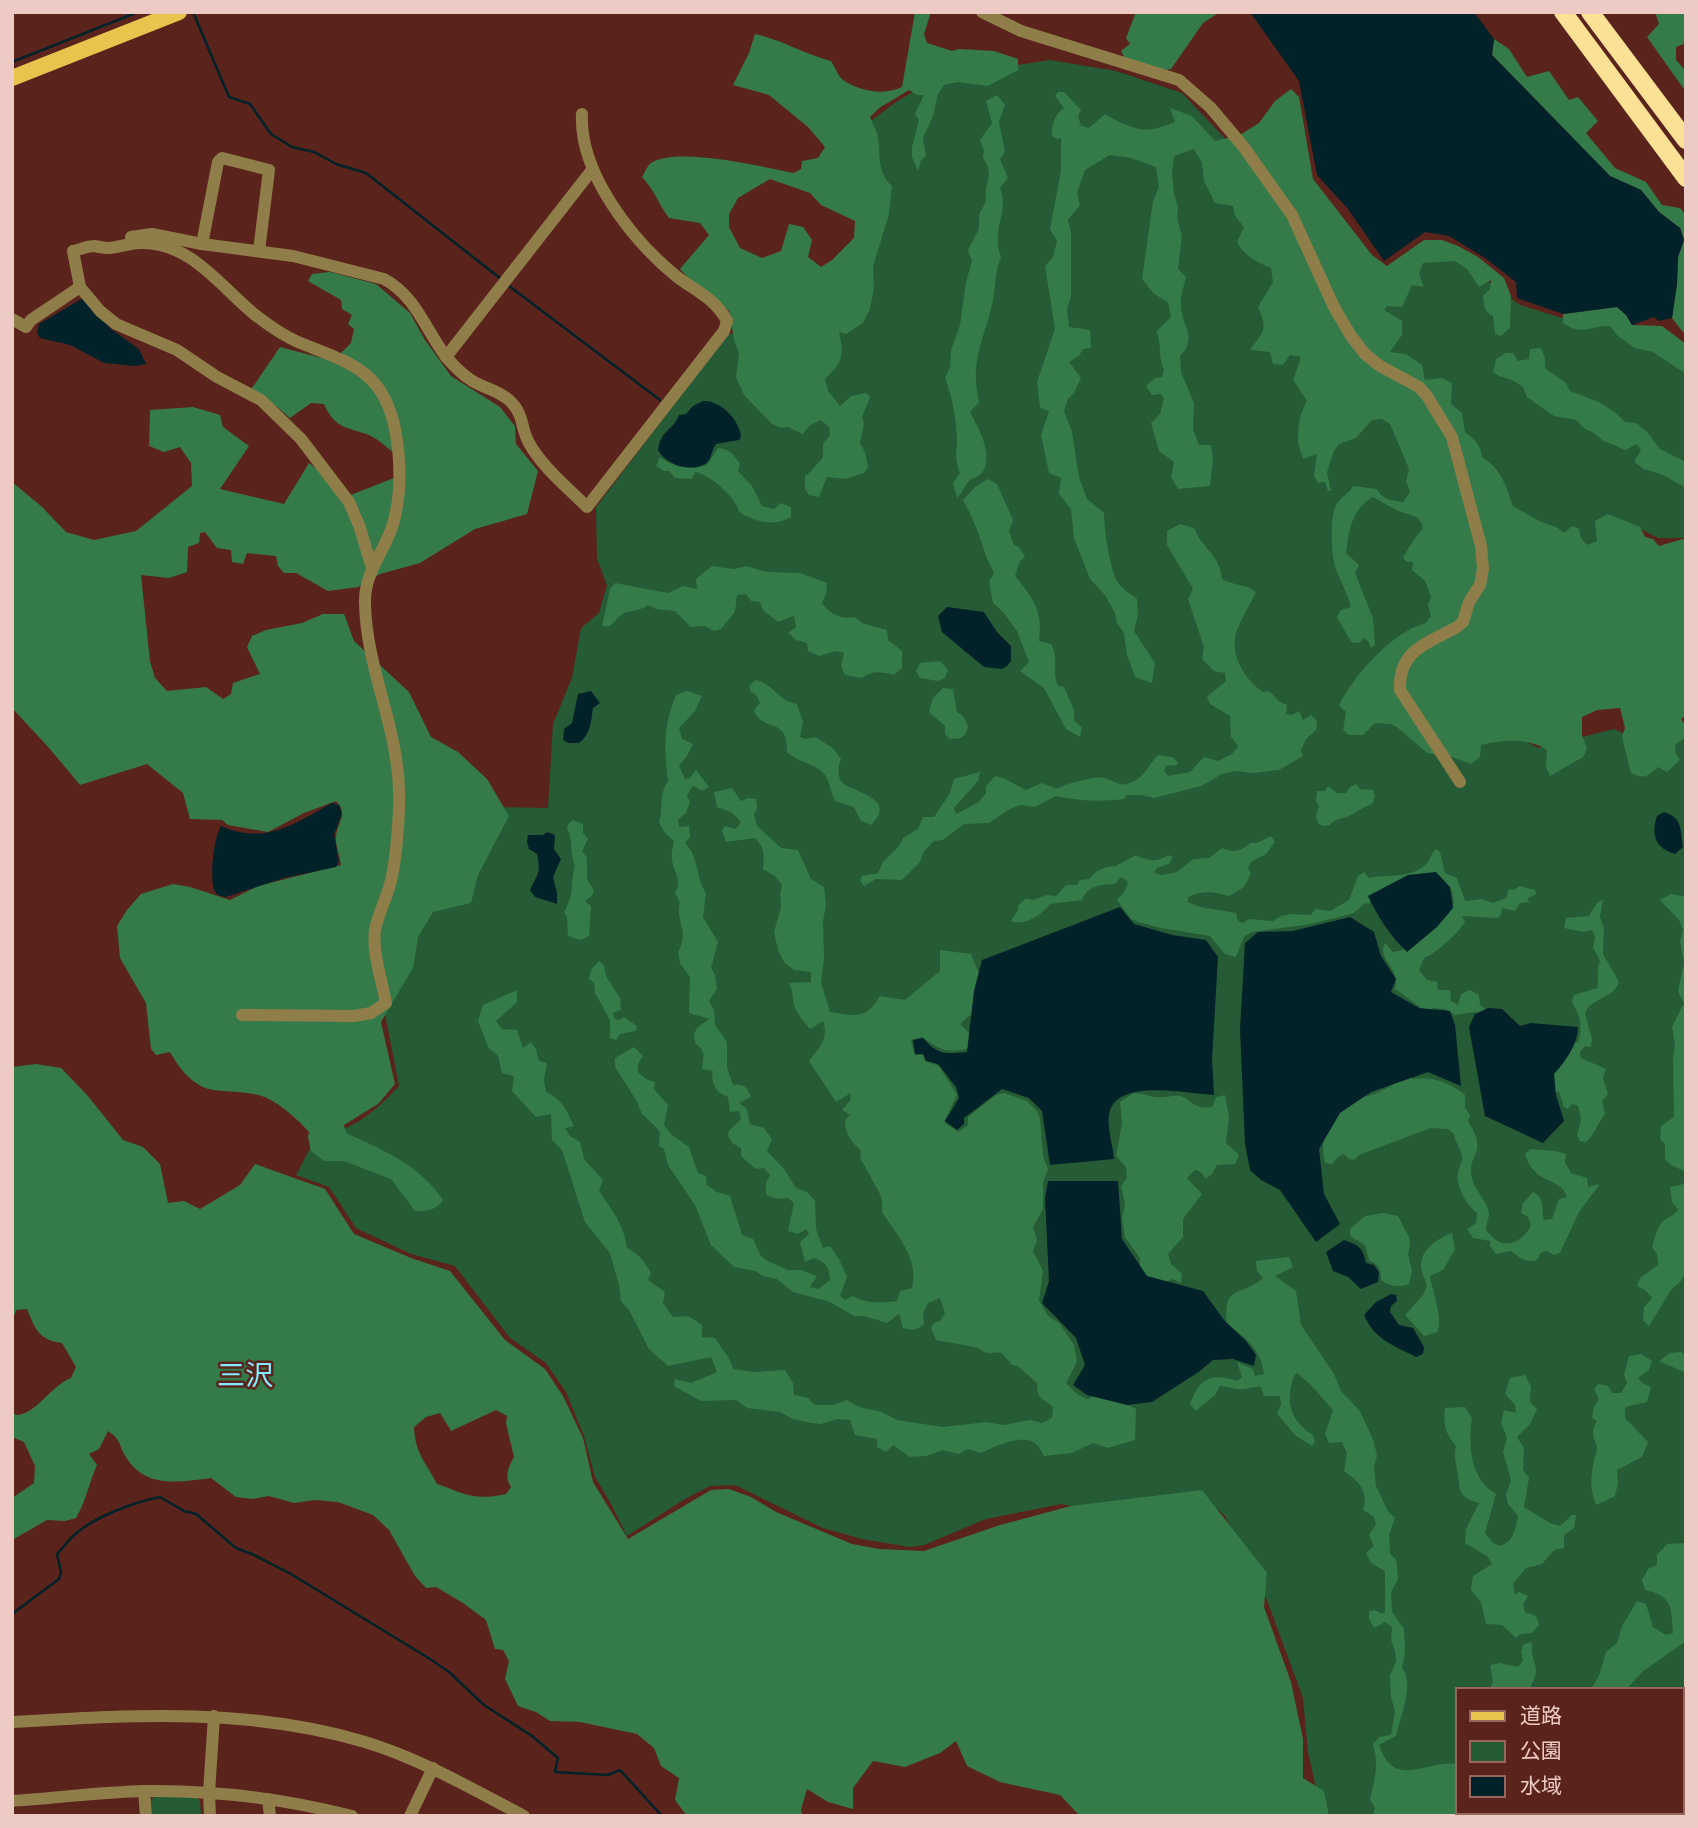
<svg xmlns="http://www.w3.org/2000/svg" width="1698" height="1828" font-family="Ubuntu,'Noto Sans JP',sans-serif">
  <rect width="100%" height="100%" fill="#5a241c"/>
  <g fill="#255b35" fill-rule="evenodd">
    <path d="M1050,60L1116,71L1182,93L1235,149L1370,280L1422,258H1457L1520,305L1562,318L1610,311L1686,370V538H1658L1623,520L1615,523L1518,726L1529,743L1538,748L1614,729L1645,744L1679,731L1686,715V1816H1322L1308,1752L1303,1698L1267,1600L1225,1516L1207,1500L1133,1519L1061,1504L986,1519L924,1545L910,1547L862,1539L823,1528L735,1485L710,1486L685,1499L627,1536L611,1504L595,1477L584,1436L566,1392L546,1363L510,1338L455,1266L411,1254L356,1228L329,1187L296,1175L315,1139C355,1127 370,1117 399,1086L375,962L496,807L548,808L553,724L572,678L581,628L599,613L607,585L597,559L596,507L728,334L834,331L856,315L871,121L896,102L938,77ZM1458,1690H1682V1812H1458Z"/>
    <polygon points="154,1797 196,1797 200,1801 201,1816 152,1816 151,1800"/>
  </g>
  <g fill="#357b4a" fill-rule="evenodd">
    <path d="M915,12H931L924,34L927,43L952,51L959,49L994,51L1018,59V70L988,86L958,82L944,85L938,94L933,116L923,138L926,156L921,160L918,171L912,157V147L919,120L915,114L924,95H917L909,90L879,108L870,117C872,122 875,128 877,133C882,152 875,171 892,186L889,214L873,267L874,288L870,309L863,323L846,334L839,332C845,356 842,363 825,379L828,391L840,406L851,396L866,393L870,397L862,417L864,424L860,443L865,452L868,467L864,473L846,479L827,477L819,497L809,495L805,489V476C813,471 816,464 823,458V444L830,435L829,427L821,420L810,425L803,434L788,427L781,428L772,424L744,395L736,377L739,353L734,340L729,311L706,291L690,280L680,269L709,235L700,223L669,218C659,205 654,189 642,177C645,172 647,166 651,163C677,146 763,167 794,173L801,169L802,161L818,158L825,147L808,127L769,95L733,85L749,53L755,34C782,40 804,54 831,61C835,67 838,76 843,80C859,91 884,96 902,87ZM770,179L810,193L821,205L855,221L854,238L832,260L821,267L808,257L812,240L803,227L789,224L781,251L762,258L740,248L729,227V214L738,198Z"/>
    <polygon points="1136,12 1220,12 1203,23 1171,69 1165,70 1125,58 1121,51 1130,44 1126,38"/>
    <polygon points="1655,12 1684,12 1686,43 1676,47 1676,60 1686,71 1686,92 1647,37 1659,24"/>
    <polygon points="1494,39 1509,49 1527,77 1549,71 1569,100 1578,97 1598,121 1586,133 1615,168 1646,182 1662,205 1680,208 1686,215 1686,336 1672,318 1677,284 1678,257 1684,240 1680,228 1659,212 1641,190 1610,176 1492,55"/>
    <path d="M1291,89L1299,97L1313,179L1372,255L1387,266L1424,240H1442L1458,246L1478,257L1504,278L1511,296L1510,328L1501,336L1495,334L1493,316C1484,313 1484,304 1483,296L1490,289L1491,280L1479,287L1467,269L1455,261L1423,263L1419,274L1424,287L1412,285L1402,307L1387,306L1384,310L1402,321V335L1390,352L1406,354L1422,365L1425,380L1442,378L1452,383L1451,404L1462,413L1465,432C1474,439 1481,445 1482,457C1501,468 1506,486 1513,506L1539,521L1558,528L1564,533L1572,526L1579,529L1581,538L1587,545L1597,541L1595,521L1608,514L1640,527L1645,537L1653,539L1659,546L1686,538V715L1681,719L1686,728V737L1675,745L1676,753L1680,760L1667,772L1658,767C1648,776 1644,780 1631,773L1622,737L1625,728L1620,708L1597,710L1582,717V735L1587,749L1583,757L1550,776L1546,767L1547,750C1528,737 1503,740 1481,745L1480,757L1471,764L1452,757L1427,753L1398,728L1391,724L1375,723L1363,735H1349L1343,730L1346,712L1339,705C1354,675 1393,631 1426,623L1431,616L1428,605L1431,597L1425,581L1412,570L1413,562H1407L1403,558C1408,549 1415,536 1423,529L1422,524L1417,517L1398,511L1373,497C1352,509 1349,529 1346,553L1359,565L1355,573L1373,618L1375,645L1371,648L1368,641L1364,638L1359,643L1351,642L1337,617L1341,610L1351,607C1348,593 1339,580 1335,566C1331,553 1329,513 1338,502C1343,495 1349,494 1353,486L1377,489C1381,499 1392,501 1403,502L1410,492L1406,481L1409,469L1390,424L1382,419L1372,420L1356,438L1339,444L1334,451L1327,472L1331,491H1328L1325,482L1318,483L1314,475L1317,454L1303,459C1302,453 1298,446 1298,441C1298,425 1299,416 1307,401L1293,380L1301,357L1290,355L1283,365L1273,364L1270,352L1250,350C1263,331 1269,331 1258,307L1273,282L1271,268C1256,262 1245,256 1237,242L1244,227L1235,216L1233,206L1215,203L1204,181L1202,163L1194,149L1174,156L1172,174L1174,194L1178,207L1177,218L1182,236L1178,269L1186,277C1184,286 1180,297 1181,306C1181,326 1199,336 1180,356L1181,372L1194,403L1193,429L1199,445H1211L1213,460L1210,486L1178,489L1171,477L1174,462L1159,451L1151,423L1160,414L1164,398L1160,394L1152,395L1146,386L1155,378L1162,377L1164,370C1157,353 1163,346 1156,332L1171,317L1168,302L1154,294L1142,279L1153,201L1159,187L1156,167L1131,158L1110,155L1085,170L1077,193L1080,205L1068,220L1071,232V296L1067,309L1069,327L1090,330L1091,348L1083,349L1079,356L1069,362L1081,378L1074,393L1068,399L1064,411L1072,432L1079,477L1087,499L1104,513C1104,528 1110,573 1119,584C1124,590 1131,594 1137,599L1138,615L1134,631L1155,663L1152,683L1135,677L1127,655L1124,633L1117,623L1115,613L1105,595L1090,579L1074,538L1071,509L1059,494L1061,478L1049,473L1041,435L1049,411L1040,408L1037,382L1055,329L1045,266L1053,257L1057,241L1050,229L1061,171V138L1057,139L1052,136C1051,126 1055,114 1064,108L1055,96L1058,92H1064L1081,110L1078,116L1081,126L1089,128L1105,114C1133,130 1144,135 1175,122L1170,108L1192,116L1215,141L1240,135L1259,123L1275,101Z"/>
    <path d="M997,95L1005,105L999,122L1005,152L1000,159L1008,178L1000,188C1010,212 990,230 1001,257C995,271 996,284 993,300C985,339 969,359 979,402L970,412C979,428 996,459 980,475C977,477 973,478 970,480C965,485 962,493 957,498L953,483L960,473C954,456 957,456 957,440C956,419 953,398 945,378L950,367L951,350L960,325L966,282L972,261L968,250L979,229V215L986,201C983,183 996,176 983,158L984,151L980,140L992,123L986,101Z"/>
    <path d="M330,272L376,284L410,313L425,340L451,376L500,407L515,426L516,444L538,471L527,514L475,529L420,563L380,574L358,587L328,591L296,573H284L278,566L276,556L247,553L243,564L232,562L231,550L217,548L205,532L200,533L199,543L188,547L187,572L169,578L141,575L150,661L155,678L167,691L206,687L223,699L231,694L233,683L260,674L247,647L252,636L266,630L302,623L323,614H344L354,641L409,692L431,737L458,752L487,779L509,816L478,875L471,903L433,912L418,937L413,968L381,1022L395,1084L378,1104L344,1125L346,1133C383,1150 420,1165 443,1200C436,1211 426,1211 415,1211L391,1179L344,1161H324L311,1151L308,1137L309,1132C297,1119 283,1106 267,1098C248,1089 217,1094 203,1087C188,1080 178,1066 170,1052L156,1055L151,1049L146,1003L120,958L117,926L127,910L141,894L173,884L190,887L230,900L258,886L341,865C340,856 335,845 336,837C337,822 349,814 336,801L304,813L268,832L228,825L222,820L190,819L183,793L147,764L80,785L50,749L12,708V482L41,506L66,532L94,540L136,531L192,486L191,463L180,447L164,452L149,446L150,410L193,407L220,415L223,427L249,446L220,489L284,504L309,463L323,474L343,498L394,478L393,452C385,446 378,439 369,435C347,427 335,429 324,404L311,403L290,418L277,407L250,391L280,347L333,361L351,343L354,329L348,324L352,315L342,309L341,300L308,281L312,274Z"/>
    <path d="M1617,307L1626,315L1632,325L1662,326L1686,344V374L1653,352L1635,348L1618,336L1610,326C1589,325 1584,337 1563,323V314Z"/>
    <polygon points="1541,348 1545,358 1545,368 1566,383 1570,391 1599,402 1616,413 1625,422 1636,423 1647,432 1660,449 1686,462 1686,488 1663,475 1644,469 1634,462 1641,450 1637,444 1625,450 1602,440 1594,433 1585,429 1576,420 1554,416 1527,397 1523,387 1512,380 1499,376 1493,372 1496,359 1506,353 1513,353 1518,361 1529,359 1530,349"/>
    <path d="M718,448C731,450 732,453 740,464L738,471L752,486L762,506L774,509L781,503L791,507V517C773,527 756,522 739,512C737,498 709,474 695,472L692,479L675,478L669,471H664L656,466L660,457C674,468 690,470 707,465Z"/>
    <path d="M988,479L997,484L1013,520L1009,531L1014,545L1019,547L1025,557L1020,561L1015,576C1034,599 1043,611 1039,641L1051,644C1060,659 1051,670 1058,686L1064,687L1074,710V720L1082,728L1080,737L1066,729L1044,688L1020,671L1029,662L1017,631L1003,612L993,603L989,581L994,574C992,566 987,561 985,553C979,535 973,517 963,500L975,487Z"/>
    <path d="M1180,524L1194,528C1203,550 1219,553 1222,579C1234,586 1247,584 1256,592C1251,602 1239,624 1236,633C1230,656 1245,680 1263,692L1269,691L1280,702L1287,705L1286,714L1292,715L1299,711L1303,720L1311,715L1317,721L1316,730L1306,739L1301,750L1303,756L1279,770L1254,773L1236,771L1222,774L1201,786L1154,798L1142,795H1127L1124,799C1100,802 1079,801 1056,796L1035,807L1020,805L1008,810L989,823L964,824L943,840L934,841L924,851L920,862L902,880L876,879L864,886L860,880L862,876L878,873L883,862L899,846L903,838L918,829L923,817H934L950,793L954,779L980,772L978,781L954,808L956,814L979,802L986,793V786L995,776L1003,778L1026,790L1042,783L1057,789C1064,784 1097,775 1105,778C1112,780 1119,786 1126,784C1143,781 1148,765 1158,755L1173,757L1178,763L1175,766L1167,765L1164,771L1168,776L1190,772L1204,757L1218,761L1232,754L1238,746L1231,737L1230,716L1210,704L1207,697L1226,681L1225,673L1214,671L1202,659L1204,647L1188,599L1193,589L1167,545V531Z"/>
    <path d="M712,566L734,569L746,566L767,572L800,573L827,583L826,594L822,603C830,614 841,620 855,617L862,623L887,630L888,640L902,651V668L894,675C881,672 873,670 862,678L845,675L841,666L844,653L835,651L819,656L808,651L807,643L796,640L788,633L796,627L794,616L778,622L763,610L760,602L751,601L746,594L737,595L735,612L721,629L714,631L705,626L691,627L675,611L656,609L648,605C636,613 635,609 624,613C618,616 615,622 610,626H602L610,589L615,583L668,593L683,586L697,589L696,579Z"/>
    <polygon points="940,661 948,670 945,678 938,681 920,678 916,671 920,663"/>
    <path d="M756,680C776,686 777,700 797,704L803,722L800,737L805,739L815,737L833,748L841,759C838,766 837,774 841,781C848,792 900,796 871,825L861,821L854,807L835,801C831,793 830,782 825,775C816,763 798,763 787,752C788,715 762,733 754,710L760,703L756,695L751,692L749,686Z"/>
    <path d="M943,688L953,689L957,712L963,716L968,726C965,739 962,738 950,739L945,734V726L929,712L933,698Z"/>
    <path d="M687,691L702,696L695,711L679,728L682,739L693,744L687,756L679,766L685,779H689L696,770L709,787L702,791L693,786L687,795L690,802L686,813L678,820L679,827L689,826L690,837L685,843C700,858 695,877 706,893L703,917L718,942L711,968L715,975L717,989L709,1001L714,1010L715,1025L727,1042V1068L733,1085C745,1084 747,1087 751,1097L739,1103L747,1109L750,1124L764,1128L772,1139L767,1151L784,1169L796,1188L807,1192L815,1201L816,1229L823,1248L830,1246L839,1259L847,1277L840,1296L845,1300L853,1296C867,1304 882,1303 897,1301L900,1291L912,1288C919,1257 897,1236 882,1212V1200L879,1192L860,1158L861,1151C851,1141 845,1134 845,1120L850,1115L842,1110L850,1101L851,1093L836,1102L809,1061C819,1048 829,1039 823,1021L810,1029C804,1022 797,1014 794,1005C792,997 793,990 789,983L811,982V972L794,970L784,962L778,950L774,932L781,907L780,894L782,885L775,876L763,869C764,856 765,847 755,838L726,842L722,831L725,826L736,829L741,822L731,812L717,807L714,792L732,788L741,801L749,798L756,799L757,808L754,814L757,826L781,848L798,850L811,879L824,887L826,905L823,921L824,959L821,983L830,1012C855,1016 866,1020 880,996L905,1000L940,971V950L971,954L978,971L984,995L976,1010L960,1024L973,1037L971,1047C950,1055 940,1050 922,1037L911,1040L915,1055H923L925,1061L939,1066L957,1095L944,1122L958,1132L968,1125V1117L996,1095L1004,1093L1027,1101L1037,1111L1040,1119L1043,1156L1048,1170L1043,1182V1209L1033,1227L1037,1240L1033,1251L1043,1271L1039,1300L1048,1316L1060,1324L1074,1345L1077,1362L1066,1383L1077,1394L1087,1399L1104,1393L1136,1409L1135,1440L1108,1448L1093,1443L1072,1453L1044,1456C1042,1453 1040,1449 1038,1446C1024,1431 995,1447 981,1453L968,1449L958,1454L943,1450L926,1456L910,1457L893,1445L886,1452L877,1447V1439L855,1435L850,1420L837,1419L821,1424L811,1423L793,1419L780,1412L747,1408L736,1400L701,1401L674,1386L675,1379L691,1383L717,1372L711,1357L668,1366L649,1349L629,1310L621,1301L619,1285L610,1253L585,1222L562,1150L552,1140L551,1114L536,1117L512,1091L514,1076L502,1073L498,1056L488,1047L478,1021L483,1005L517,990V1002L496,1021L502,1029L517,1030L523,1048L531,1042L536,1049L539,1061L547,1063L544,1080L546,1092C563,1100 566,1109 574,1126L565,1128L570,1136L580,1142L584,1159L603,1180L599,1191C611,1208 625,1227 627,1248C639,1254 645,1262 651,1273L648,1280L665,1292L663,1303L673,1317L688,1316L702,1325V1337L715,1338C722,1350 730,1356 733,1369L755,1372L785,1370L793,1383L794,1395L808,1398L815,1405H833L847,1400L859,1407L882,1412L897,1420L943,1427L987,1422L1003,1425L1030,1420L1042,1423L1052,1418L1053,1407C1042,1397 1037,1401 1037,1383L1018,1366L1012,1365L1002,1353C993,1351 988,1357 979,1348L936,1340L931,1328L934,1323L940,1321L945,1313L940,1298L928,1303L923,1314L924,1324C918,1330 911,1331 903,1328L899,1314L887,1323L864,1316H854L830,1302L793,1292L777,1279L763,1276L755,1271L734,1267L711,1245L695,1205L668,1165L664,1149L659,1146L660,1133L656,1127L642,1114L636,1100L615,1067V1058L634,1047L643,1056L638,1064V1072L646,1079L655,1082L654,1089L668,1105L664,1125L671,1134L689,1147L698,1173L706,1176L707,1185L717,1192L730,1196L742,1235L753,1239L761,1256L768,1261L788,1270H801L817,1276L810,1287L818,1289L830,1280C829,1267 827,1263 814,1258L805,1262L800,1242L809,1234L806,1229L798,1234L788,1231L794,1203L788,1198L777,1199L766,1195V1183L770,1175L764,1168L756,1169L741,1156V1148L732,1143L728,1136L729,1131L741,1119L739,1111L730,1112L728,1097C716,1093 710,1083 713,1071L702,1069C703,1057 707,1051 695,1043L694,1033L699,1026L710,1019L689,1013L690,977L680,963L678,952C690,931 675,922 680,902L675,893C683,878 673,873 672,859C671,853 673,847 674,841L665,833L659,822C664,806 658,796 668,781C664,749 663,726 676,695Z"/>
    <path d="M1356,784L1360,789L1373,790L1375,797L1372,804C1363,807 1358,811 1351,815C1342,820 1336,817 1330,825L1323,826L1318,823L1316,816L1319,806L1316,801L1317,791H1325L1328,786L1337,793H1346L1350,787Z"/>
    <path d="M573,820L583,824V833L588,839L582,851L587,858V879L594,890L592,896L585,901L591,906L589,936L580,940L568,936L567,917L564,912C575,894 570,882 575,866C569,853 574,842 567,829L569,823Z"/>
    <path d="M1271,836L1275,842L1266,854L1251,862L1248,869L1251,873L1244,887L1229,896C1214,892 1203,890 1188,897V902C1203,910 1219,909 1236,913L1238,921L1243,923L1249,919L1273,921L1281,916L1292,914L1311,915L1315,909L1330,911L1349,900L1358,876L1364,872L1369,878C1387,874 1413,879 1427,863C1431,858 1431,853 1436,849L1440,852L1445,873L1457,878L1465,901L1482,899L1493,903L1506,898L1509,889L1514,890L1519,886L1535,890L1536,894L1528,898L1529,902L1520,903L1515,911L1502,908L1501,915L1498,918L1462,916L1465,922C1460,931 1434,956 1424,958L1419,970L1427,980L1437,982L1438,990H1450L1451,1001L1458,1005L1461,994L1470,990L1479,995L1480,1005L1489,1012L1477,1016L1476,1012L1455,1015L1445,1009L1433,1008L1432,1013L1424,1012L1420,1007L1395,989C1401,966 1376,961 1385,943L1393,952L1403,950L1448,910L1454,903L1452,891L1444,883L1372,897L1369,904L1365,903L1354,913L1312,924L1251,932L1244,937L1236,957L1225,954L1210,936L1161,928L1138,922L1131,919L1117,900L1125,891L1128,882L1121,877L1115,884C1101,885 1088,885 1082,900L1050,904C1042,915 1023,927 1011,921L1018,910V906L1026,898L1033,900L1047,895L1056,896L1066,885H1077L1080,880L1089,879L1097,871L1106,867L1116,866L1136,855C1148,861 1157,863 1168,855L1173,857L1169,864L1157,868L1154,873L1162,875L1177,872L1193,859L1209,858L1222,848C1234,853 1240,852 1250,843H1257Z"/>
    <polygon points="1671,894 1686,897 1686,1172 1671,1165 1665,1159 1665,1144 1660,1139 1661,1126 1674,1117 1673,1059 1675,1045 1672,1027 1684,1003 1678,991 1684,963 1680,941 1683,930 1679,920 1660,900"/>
    <path d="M1603,899L1600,917L1604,928L1603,954L1619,982C1613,1000 1590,997 1585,1014L1592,1039L1591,1047L1585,1046L1580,1052L1581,1058L1606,1069L1603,1078L1608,1094L1602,1101L1605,1114C1597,1124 1595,1134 1586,1142L1580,1141L1577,1135L1581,1120L1578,1106L1572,1104L1568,1109L1564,1107L1559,1092H1551L1543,1083L1569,1044L1578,1042C1583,1026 1580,1016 1572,1002L1574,995L1597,988C1600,979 1595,971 1600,961L1593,947L1595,937L1592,930L1583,932L1564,928L1566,918L1589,916L1596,904Z"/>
    <polygon points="599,961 604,966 606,976 620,998 621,1010 613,1013 614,1018 619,1020 624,1017 637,1026 636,1031 620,1034 616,1040 610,1038 610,1020 595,993 594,983 589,979 591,970"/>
    <path d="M36,1064L61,1068L88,1096L123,1140L143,1147L160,1164L168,1203L184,1201L200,1209L240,1185L255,1164L325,1189L354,1234L411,1258L450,1271L505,1340L545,1369L563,1396L583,1438L593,1482L628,1539L711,1490L729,1489L751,1497L776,1512L852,1544L879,1549L924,1551L1000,1525L1071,1506L1202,1490L1267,1573L1264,1607L1291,1682L1303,1739V1778L1324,1791L1329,1816H1080L1060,1795L1000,1782L967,1766L956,1741L940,1753L905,1767L873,1761L853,1788V1809L828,1802L807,1789L801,1810L803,1816H687L675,1800L679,1778L661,1766L654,1748L637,1734L580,1722L550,1721L536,1712L518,1706L505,1679L509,1661L503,1650L495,1649L486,1620L463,1603L436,1587L426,1588L415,1576L389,1530L373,1515L338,1502L315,1500L294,1503L269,1496L253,1499L236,1497L211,1478C180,1482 145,1489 126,1457C118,1445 122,1440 108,1431L99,1449L89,1454L97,1465C89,1483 86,1501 76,1518L65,1521L47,1520L12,1540V1498L34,1483L35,1466L24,1442L12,1437V1412L16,1415C36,1415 50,1386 71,1378L76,1367L62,1343C39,1340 35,1329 27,1309L16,1310L12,1323V1067ZM496,1410L507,1416L506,1423L514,1457C508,1468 504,1476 511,1487L506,1494C473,1501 466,1494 437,1484C426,1462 415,1454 414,1427L426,1417L440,1413L451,1431Z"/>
    <path d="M1407,1075L1413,1079C1434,1076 1449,1083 1465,1095V1108L1470,1115L1468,1121C1490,1157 1466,1151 1472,1179C1475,1191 1488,1201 1489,1214C1489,1218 1486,1225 1486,1230C1501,1250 1518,1247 1531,1226L1528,1217L1521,1213L1523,1203L1533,1192C1546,1200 1541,1207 1544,1220L1552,1219L1559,1199L1567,1197C1561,1176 1534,1186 1525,1154L1531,1149L1555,1151L1566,1154L1565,1162L1571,1173L1587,1178L1588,1187L1600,1184L1579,1212L1560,1253L1554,1255L1547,1251L1541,1253L1537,1260C1526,1263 1520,1258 1511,1251L1496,1254L1490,1246V1241L1473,1238L1467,1229L1476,1223L1477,1213C1467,1206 1455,1185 1458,1173C1459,1166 1463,1162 1462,1156C1460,1147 1455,1142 1454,1134L1448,1129L1431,1128L1359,1155L1354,1160L1349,1159L1344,1154L1339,1156L1332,1164L1325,1163C1318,1132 1330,1122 1350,1100C1363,1098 1376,1094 1389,1087C1396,1083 1397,1079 1407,1075Z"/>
    <path d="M1134,1093C1143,1093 1149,1097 1157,1097C1165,1098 1173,1095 1180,1096C1193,1099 1192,1110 1212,1107L1216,1097L1225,1095L1229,1117L1226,1143L1239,1155L1235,1164L1217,1165L1212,1174L1206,1179L1201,1172L1195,1170L1187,1178L1202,1194L1183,1219V1237L1168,1254L1171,1264L1182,1274L1181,1283L1172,1279C1158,1287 1151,1280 1140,1271V1258L1125,1237L1122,1218L1125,1203L1121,1186L1127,1178L1126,1167L1116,1156L1122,1123L1120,1102Z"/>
    <path d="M1686,1176V1272L1681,1281L1671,1290L1649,1326L1643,1320L1644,1307L1652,1298L1646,1291L1637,1286L1640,1278L1658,1265L1657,1254L1652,1247C1654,1239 1658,1225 1664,1220C1670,1216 1674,1216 1678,1209L1672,1202L1670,1187L1684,1184Z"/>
    <path d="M1383,1213L1398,1216L1409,1237L1410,1245L1408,1254L1412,1271L1409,1284C1399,1288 1389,1286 1381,1280C1381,1269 1379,1265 1369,1260L1365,1245L1350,1236V1229L1365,1216Z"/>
    <path d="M1452,1233L1455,1249L1443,1270L1430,1276C1432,1291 1444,1320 1437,1332L1424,1336L1405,1315L1423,1295L1427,1286C1425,1279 1420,1270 1421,1264C1422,1248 1439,1238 1452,1233Z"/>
    <path d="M1289,1257L1293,1267L1275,1276L1296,1291L1301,1325L1334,1374L1341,1391L1360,1411L1374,1442L1377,1456L1374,1466L1376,1486L1388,1511L1395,1518L1389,1535L1390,1554L1396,1559L1398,1579L1391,1592L1392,1612L1404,1629C1405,1642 1406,1655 1402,1667C1415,1686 1400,1716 1396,1736L1379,1745C1395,1791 1425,1759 1458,1764V1812H1499L1497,1816H1373L1375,1808L1370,1799C1375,1779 1379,1764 1373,1744L1379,1737L1391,1735L1395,1712L1391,1697L1390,1676L1396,1661L1395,1651L1391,1640L1392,1627L1385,1622L1374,1628L1369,1619V1611L1375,1610L1382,1614L1385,1612V1571L1371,1563L1366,1553L1374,1546L1369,1535L1376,1524L1374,1517L1363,1510C1369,1490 1359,1482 1344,1471L1347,1453L1342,1442L1329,1443L1325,1434L1333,1410L1310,1384L1297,1373L1294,1376C1285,1401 1290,1421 1313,1435L1315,1441L1312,1446L1296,1436L1277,1414L1281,1404L1280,1396H1264L1261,1387C1252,1386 1246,1391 1238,1389C1231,1389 1227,1386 1220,1386L1215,1395L1196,1411L1190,1404C1199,1379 1211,1372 1237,1381L1242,1377L1237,1362L1253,1369L1255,1376L1264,1374C1261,1351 1248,1338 1227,1325C1222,1283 1242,1297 1263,1278L1257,1271L1256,1261Z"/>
    <polygon points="1681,1352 1686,1355 1686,1373 1659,1361 1670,1353"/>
    <path d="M1641,1354L1652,1361L1649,1370L1638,1378L1642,1383L1651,1387L1647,1402L1625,1407V1418L1648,1442L1642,1457L1617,1470L1618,1483L1615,1496L1596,1505C1589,1487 1591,1477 1594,1459C1595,1456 1597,1452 1597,1448C1595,1436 1589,1435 1597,1421L1592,1418L1594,1407L1599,1399L1594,1389L1598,1384L1608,1386L1612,1393H1621L1627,1383L1624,1375L1629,1356Z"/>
    <path d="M1525,1375L1531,1387L1530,1402L1537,1409L1530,1424L1517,1437L1524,1448L1523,1470L1529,1478L1524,1507L1550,1523L1560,1526L1572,1515H1576L1574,1528L1564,1535V1548L1554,1550L1542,1564L1526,1568L1513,1584L1515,1595L1519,1592L1528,1596L1523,1605L1525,1612L1536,1616L1539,1625L1532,1633L1521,1634L1516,1638L1502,1625L1486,1624L1481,1602L1471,1590L1473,1576L1492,1564L1487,1556L1465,1543L1466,1529L1479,1503C1455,1497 1461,1488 1457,1469C1455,1460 1454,1455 1456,1446C1445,1433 1443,1424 1445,1408L1465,1407L1472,1418C1468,1445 1470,1479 1496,1494L1485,1533L1493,1543L1500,1546C1514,1541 1515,1530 1518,1516L1508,1504L1506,1495L1511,1480L1503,1452L1507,1438L1501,1423L1504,1410L1516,1413L1515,1405L1505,1394L1510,1378Z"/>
    <path d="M1686,1543V1641L1642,1672L1626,1690H1590L1599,1676L1606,1652L1617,1643L1622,1626L1637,1601L1646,1604L1653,1627L1666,1635L1673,1633C1671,1607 1673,1596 1645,1590L1642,1580L1648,1569L1657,1565V1555L1667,1544Z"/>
    <path d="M1532,1642C1530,1668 1544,1662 1529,1690H1489L1493,1682L1490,1665L1499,1663L1518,1667L1523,1661L1521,1651L1524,1644Z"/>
  </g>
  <g fill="#002228">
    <polygon points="1250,12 1474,12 1494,39 1492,55 1610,176 1641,190 1659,212 1680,228 1684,240 1678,257 1677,284 1672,318 1659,321 1654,317 1632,325 1626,315 1617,307 1563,314 1517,298 1516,282 1485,258 1449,236 1425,232 1384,261 1348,209 1317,175 1299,81"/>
    <polygon points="83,298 111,329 139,349 146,364 135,366 104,363 70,345 40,338 37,333 39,324"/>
    <path d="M703,401C720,400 740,420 741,437L739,440L716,444C711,450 712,460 705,464C690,473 665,464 658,450C661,429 673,431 679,415L686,414L693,406Z"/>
    <polygon points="947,607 984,612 997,632 1011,646 1011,661 1007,666 1002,669 984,667 942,632 938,616"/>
    <path d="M591,691L600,703L593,708C591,721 591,734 579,743H568L563,740L564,729L572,723L578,694Z"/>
    <path d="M332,803L339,805L342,814L334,834L339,862L336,867L284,878L226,897C222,896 218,896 216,893C208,883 214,837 221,826C264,845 293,825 332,803Z"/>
    <path d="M1664,812C1683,818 1680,830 1683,847L1675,854C1655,848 1651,835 1657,816Z"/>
    <path d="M547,832L555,835L554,849L561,859L553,877L557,893V904L535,897L530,890C538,873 541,874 537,854L529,849L527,842L528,835H543Z"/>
    <path d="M1436,872L1450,887L1453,908L1437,927L1407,952C1390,936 1378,917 1368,896L1408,875Z"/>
    <path d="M1120,907L1134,924L1172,935L1206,940L1218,957L1212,1059L1214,1095C1188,1094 1114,1077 1109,1115C1107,1128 1113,1146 1114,1159L1050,1165L1042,1111L1029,1098L1002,1089L964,1118V1124L957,1130L945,1121L959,1098L956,1087L938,1064L926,1061L923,1054H915L913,1040L923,1038C937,1055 946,1054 967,1052L974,991L982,960Z"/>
    <polygon points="1350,917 1374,932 1381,956 1396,979 1391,992 1419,1008 1450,1011 1455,1025 1461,1086 1428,1072 1371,1092 1340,1113 1319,1149 1324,1194 1340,1224 1316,1242 1280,1190 1261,1180 1250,1170 1245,1144 1240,1029 1245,943 1258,932 1293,931"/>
    <path d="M1488,1008L1502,1009L1520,1026L1531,1023L1578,1027C1578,1044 1565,1062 1554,1074L1556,1095L1564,1121L1543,1143L1485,1116L1469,1027L1475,1014Z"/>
    <polygon points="1048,1181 1118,1181 1122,1239 1147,1276 1203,1291 1224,1320 1246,1341 1256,1355 1254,1366 1233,1359 1213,1360 1200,1371 1152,1402 1127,1405 1087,1395 1073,1385 1085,1365 1076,1338 1042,1303 1049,1281 1045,1198"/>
    <path d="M1344,1240C1358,1245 1363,1247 1366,1263L1374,1265L1379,1272L1378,1282L1361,1289L1348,1277L1333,1271L1326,1252Z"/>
    <path d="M1391,1294L1396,1295L1397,1301L1391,1306L1390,1312L1399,1325L1413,1328L1424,1347L1423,1354L1416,1357C1393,1345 1375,1340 1364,1315L1376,1302Z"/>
  </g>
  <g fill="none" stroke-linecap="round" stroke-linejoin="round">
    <g stroke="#002228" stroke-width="2.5">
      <polyline points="193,12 229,97 250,104 271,134 292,147 314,152 336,164 366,173 501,279"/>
      <polyline points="12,62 138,12"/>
      <polyline points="509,286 660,400"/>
      <path d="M12,1614L59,1579L61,1572L57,1554C62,1549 67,1542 72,1537C91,1518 134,1502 160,1497L184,1511L196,1514L236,1548L252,1554L291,1574L430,1659L449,1672L484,1705L532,1736L558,1758L555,1772L608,1775L620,1770L662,1816"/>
    </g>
    <g stroke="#907e4a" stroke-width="12">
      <path d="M982,12L1021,31L1179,80L1210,107L1243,146L1292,215L1334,307L1351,336L1365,354L1380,366L1419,387L1427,396L1452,437L1481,546L1483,569L1480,585L1469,602L1463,622L1457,627C1428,643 1398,650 1400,690L1460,782"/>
      <path d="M131,237L152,234L202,244L293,256L384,279C416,296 426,331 447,358C454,366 463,375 471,380C483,388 498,390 509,400C525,415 520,427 529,443C543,468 567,487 587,507L724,331L727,321C715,298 695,291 676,276C632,240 579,173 582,114"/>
      <polyline points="202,244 218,162 222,158 269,170 259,251"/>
      <polyline points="12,319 26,327 31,320 80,287"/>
      <polyline points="446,357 592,170"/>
      <path d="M242,1015L354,1016L371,1013L386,1003C382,980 372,953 375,930C378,914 386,900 390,884C396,864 400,812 399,789C397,725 366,667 365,603C364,573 385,551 393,524C404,486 402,417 376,385C358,362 324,353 298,342C282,335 268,325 254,314C219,285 190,242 141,243C130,243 120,247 109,248C104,248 99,247 94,246C87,246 79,250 73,251L80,287L100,311L116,324L177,350L217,377L261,400L301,439L349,502L359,525L372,568"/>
      <path d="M12,1722C132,1715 248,1707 365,1742C421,1759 472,1789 524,1816"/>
      <polyline points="144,1791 146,1816"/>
      <polyline points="268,1799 270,1816"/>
      <path d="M12,1801C56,1798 101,1792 146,1791C215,1790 285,1799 352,1816"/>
      <polyline points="210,1816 209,1793 214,1716"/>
      <polyline points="410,1816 433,1768"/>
    </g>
    <polyline stroke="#e8c34d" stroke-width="16" points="12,78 179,12"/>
    <g stroke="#fbe195" stroke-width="18">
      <polyline points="1563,12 1686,178"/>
      <polyline points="1590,12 1686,140"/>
    </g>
  </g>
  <g text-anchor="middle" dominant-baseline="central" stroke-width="5" stroke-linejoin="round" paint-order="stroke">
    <g font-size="28" fill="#84ebfe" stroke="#5a241c">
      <text x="245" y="1374">三沢</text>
    </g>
  </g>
  <rect width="1698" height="1828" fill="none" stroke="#edcbc4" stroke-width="28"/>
  <rect x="1456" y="1688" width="228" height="126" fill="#5a241c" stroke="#95675f" stroke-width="2"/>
  <rect x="1470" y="1711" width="35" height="10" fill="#e8c34d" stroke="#95675f" stroke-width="2"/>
  <text x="1520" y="1723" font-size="21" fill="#edcbc4">道路</text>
  <rect x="1470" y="1741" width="35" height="21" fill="#255b35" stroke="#95675f" stroke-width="2"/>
  <text x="1520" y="1758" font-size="21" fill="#edcbc4">公園</text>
  <rect x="1470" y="1776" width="35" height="21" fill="#002228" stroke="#95675f" stroke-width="2"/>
  <text x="1520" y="1793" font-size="21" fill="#edcbc4">水域</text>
</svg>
